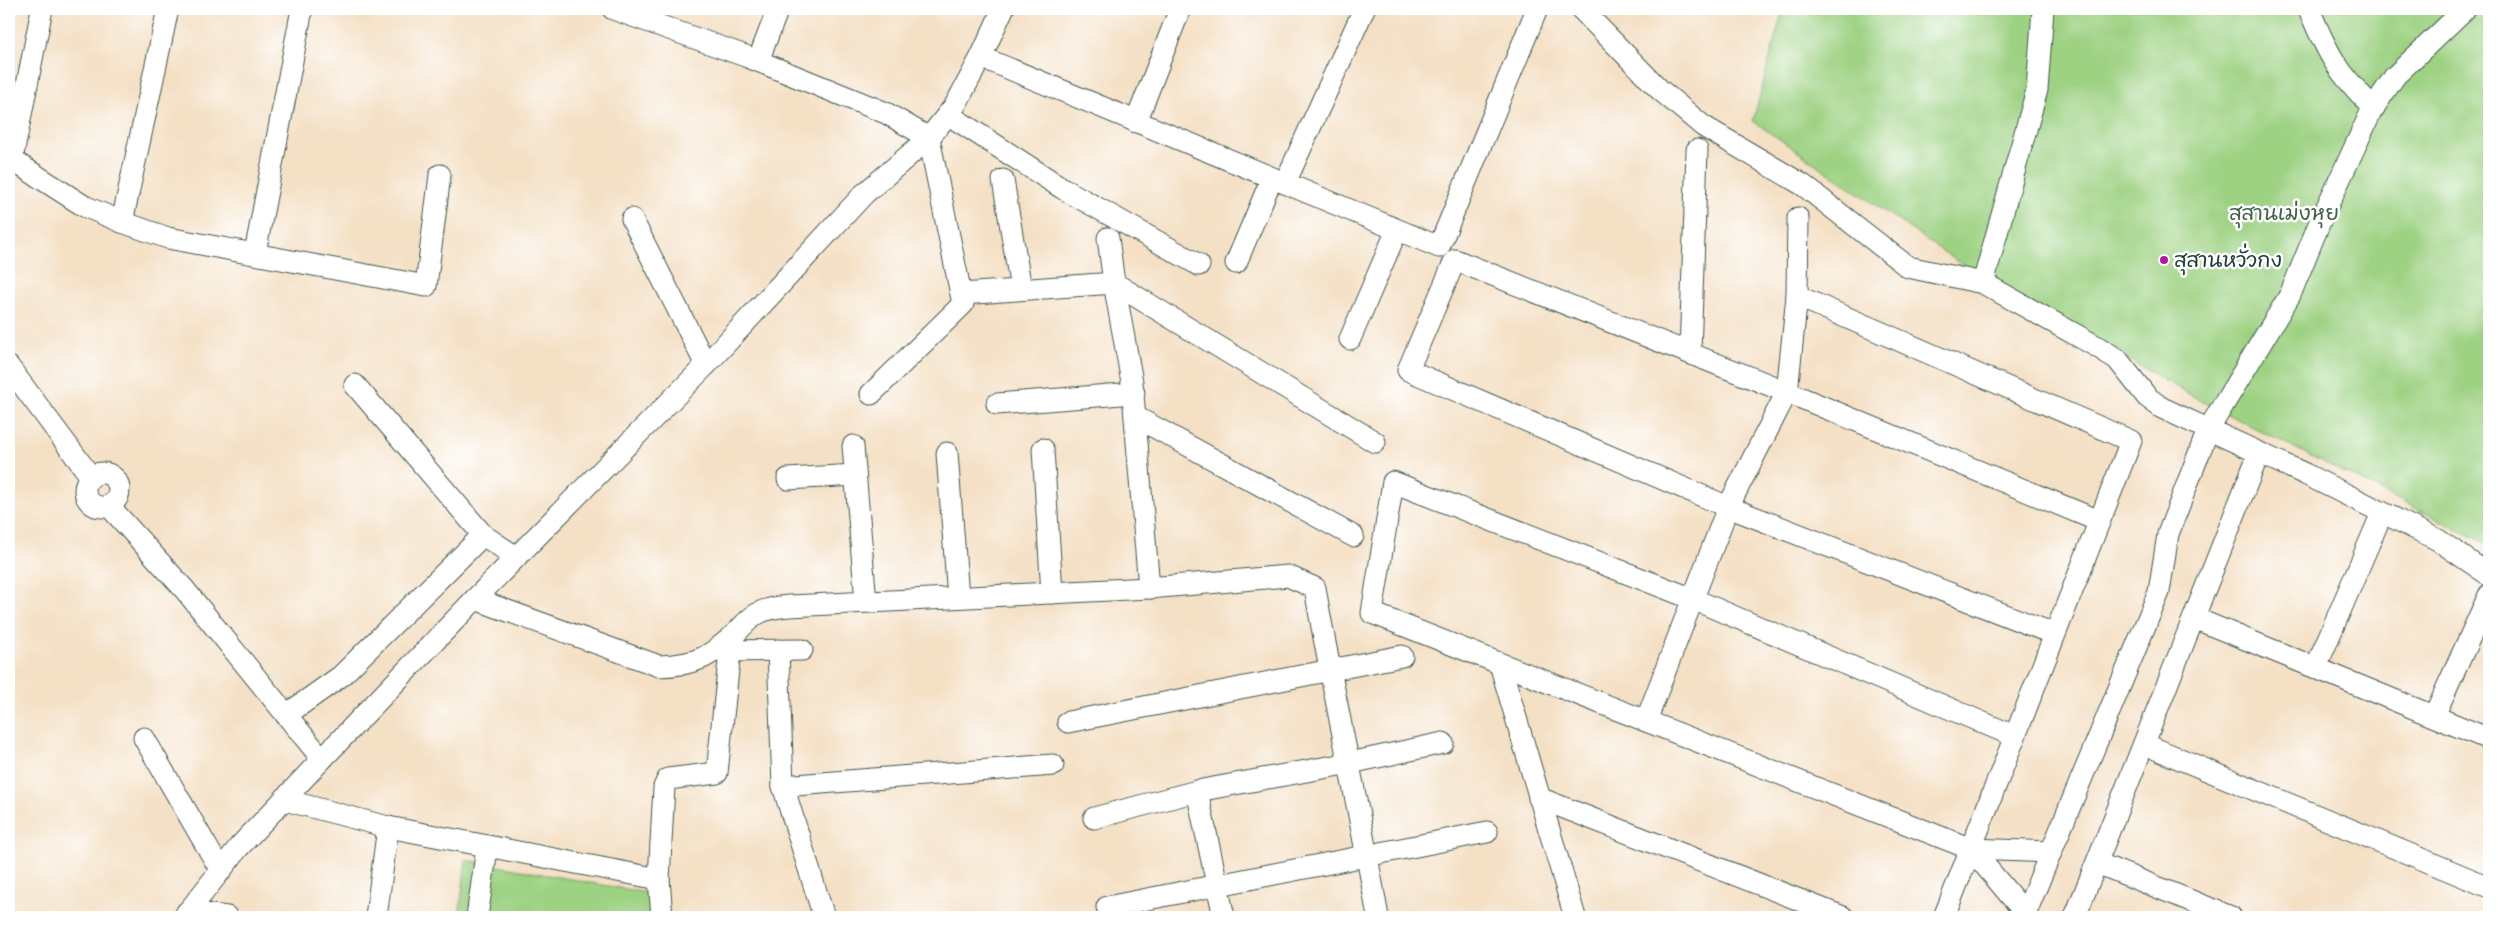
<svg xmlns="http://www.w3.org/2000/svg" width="2498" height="926" font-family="Caveat,'Playpen Sans Thai',sans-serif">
  <rect width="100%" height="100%" fill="#fff"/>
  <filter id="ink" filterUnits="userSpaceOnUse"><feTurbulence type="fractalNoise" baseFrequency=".02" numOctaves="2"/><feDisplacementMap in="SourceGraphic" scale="10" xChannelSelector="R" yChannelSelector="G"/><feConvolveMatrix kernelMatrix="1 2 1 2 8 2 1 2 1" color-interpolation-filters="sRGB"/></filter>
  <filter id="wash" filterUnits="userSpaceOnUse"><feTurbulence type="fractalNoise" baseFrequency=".0096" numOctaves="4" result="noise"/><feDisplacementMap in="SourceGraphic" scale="20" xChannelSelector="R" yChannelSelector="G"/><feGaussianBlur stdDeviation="1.12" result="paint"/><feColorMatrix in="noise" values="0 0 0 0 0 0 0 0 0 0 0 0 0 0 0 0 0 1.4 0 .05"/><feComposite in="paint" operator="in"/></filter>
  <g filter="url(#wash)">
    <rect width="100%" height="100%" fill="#f4e0c5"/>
    <g fill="#9ed283" stroke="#5e885c">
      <polygon points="1783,9 2489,9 2489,545 2201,401 1964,266 1753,121"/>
      <polygon points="466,860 652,894 652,917 459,917"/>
    </g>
  </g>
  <g filter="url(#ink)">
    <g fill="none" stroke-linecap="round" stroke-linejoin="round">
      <g stroke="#3f554a" stroke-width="23">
        <g id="minor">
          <polyline points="613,9 748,57 886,113 929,138 963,304 871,394"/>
          <polyline points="1581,9 1659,89 1703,126 1803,185 1908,267 1983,283 2096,346 2117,359 2147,397 2162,408 2305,474 2438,540 2489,575"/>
          <path d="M2309,9C2328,55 2338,73 2374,108"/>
          <polyline points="981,57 1439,247 1537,9"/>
          <polyline points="758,61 778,9"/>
          <polyline points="949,115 1062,188 1199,265"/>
          <polyline points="1136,122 1180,9"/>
          <polyline points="9,158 84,206 122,222 168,238 426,286 440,175"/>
          <polyline points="9,167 12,160 42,9"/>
          <polyline points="1003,180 1021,289"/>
          <polyline points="1285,183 1364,9"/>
          <polyline points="632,219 706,365"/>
          <polyline points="122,222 168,9"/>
          <polyline points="1108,238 1114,283 1132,382 1149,588"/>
          <polyline points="255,253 302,9"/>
          <polyline points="1236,263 1272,178"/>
          <polyline points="1983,283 2037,90 2043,9"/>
          <polyline points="962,294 1114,283 1375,442"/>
          <polyline points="1797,296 2131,441 1944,917"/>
          <polyline points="1350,339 1397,230"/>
          <polyline points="1690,353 1697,150"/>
          <polyline points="9,367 91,477"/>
          <polyline points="997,404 1134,393"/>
          <polyline points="1136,417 1353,536"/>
          <polyline points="853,446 866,602"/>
          <polyline points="1043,449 1052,593"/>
          <polyline points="947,453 958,597"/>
          <circle cx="102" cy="490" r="17"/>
          <polyline points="788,479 855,475"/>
          <polyline points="109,506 185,590 322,759"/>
          <polyline points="483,535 516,557"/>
          <path d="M475,599L659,666C697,665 710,657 737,632C743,626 749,618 757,614C767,608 779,607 790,606L1149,588L1288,576L1315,588C1334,698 1359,807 1378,917"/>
          <polyline points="2194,618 2489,739"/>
          <polyline points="2054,634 1728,507 1408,370 1455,260 1787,392 2099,521"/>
          <polyline points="778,650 783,786 824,917"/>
          <polyline points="717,651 802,650"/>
          <polyline points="1500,664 1575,917"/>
          <polyline points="2316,667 2382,513"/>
          <polyline points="286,715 341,676 483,535 355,385"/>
          <polyline points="2434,716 2489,595"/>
          <polyline points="1646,721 1728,507 1787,392 1797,296 1798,218"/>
          <polyline points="1068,722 1402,656"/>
          <polyline points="144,738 221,871"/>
          <polyline points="2144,744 2489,887"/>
          <polyline points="783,786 1053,765"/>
          <polyline points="1197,791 1224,917"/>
          <polyline points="1539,798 1843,917"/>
          <polyline points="285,800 388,827 659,879"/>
          <polyline points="1094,818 1197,791 1350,763 1443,743"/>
          <polyline points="1971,849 1372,613 1393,482 1693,599 2014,736"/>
          <polyline points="2097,863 2231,917"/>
          <polyline points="1107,907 1487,832"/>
          <polyline points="187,912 227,917"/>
          <polyline points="2026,914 1971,849 2051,852"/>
          <polyline points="184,917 239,847 322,759 475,599 706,365 864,194 929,138 956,104 981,57 1003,9"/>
          <polyline points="376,917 388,827"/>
          <polyline points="477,917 487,848"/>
          <polyline points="662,917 659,879 664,787 668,779 717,773 730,651"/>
          <polyline points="2024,917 2159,592 2168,534 2208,430 2290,295 2319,224 2372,110 2395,76 2465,9"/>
          <polyline points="2075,917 2259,453"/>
        </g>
      </g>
      <use href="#minor" stroke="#fff" stroke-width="21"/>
    </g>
  </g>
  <circle fill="#b5179e" stroke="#fff" stroke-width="2" cx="2164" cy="260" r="5"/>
  <g text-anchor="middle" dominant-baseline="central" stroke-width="5" stroke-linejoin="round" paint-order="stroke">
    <g font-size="21" fill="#3f6248" stroke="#fff">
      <text x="2284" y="213">สุสานเม่งหุย</text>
    </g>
    <g font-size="21" fill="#1f3d34" stroke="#fff" text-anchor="start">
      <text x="2174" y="260">สุสานหวั่วกง</text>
    </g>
  </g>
  <rect width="2498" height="926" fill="none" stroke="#fff" stroke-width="30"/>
</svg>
